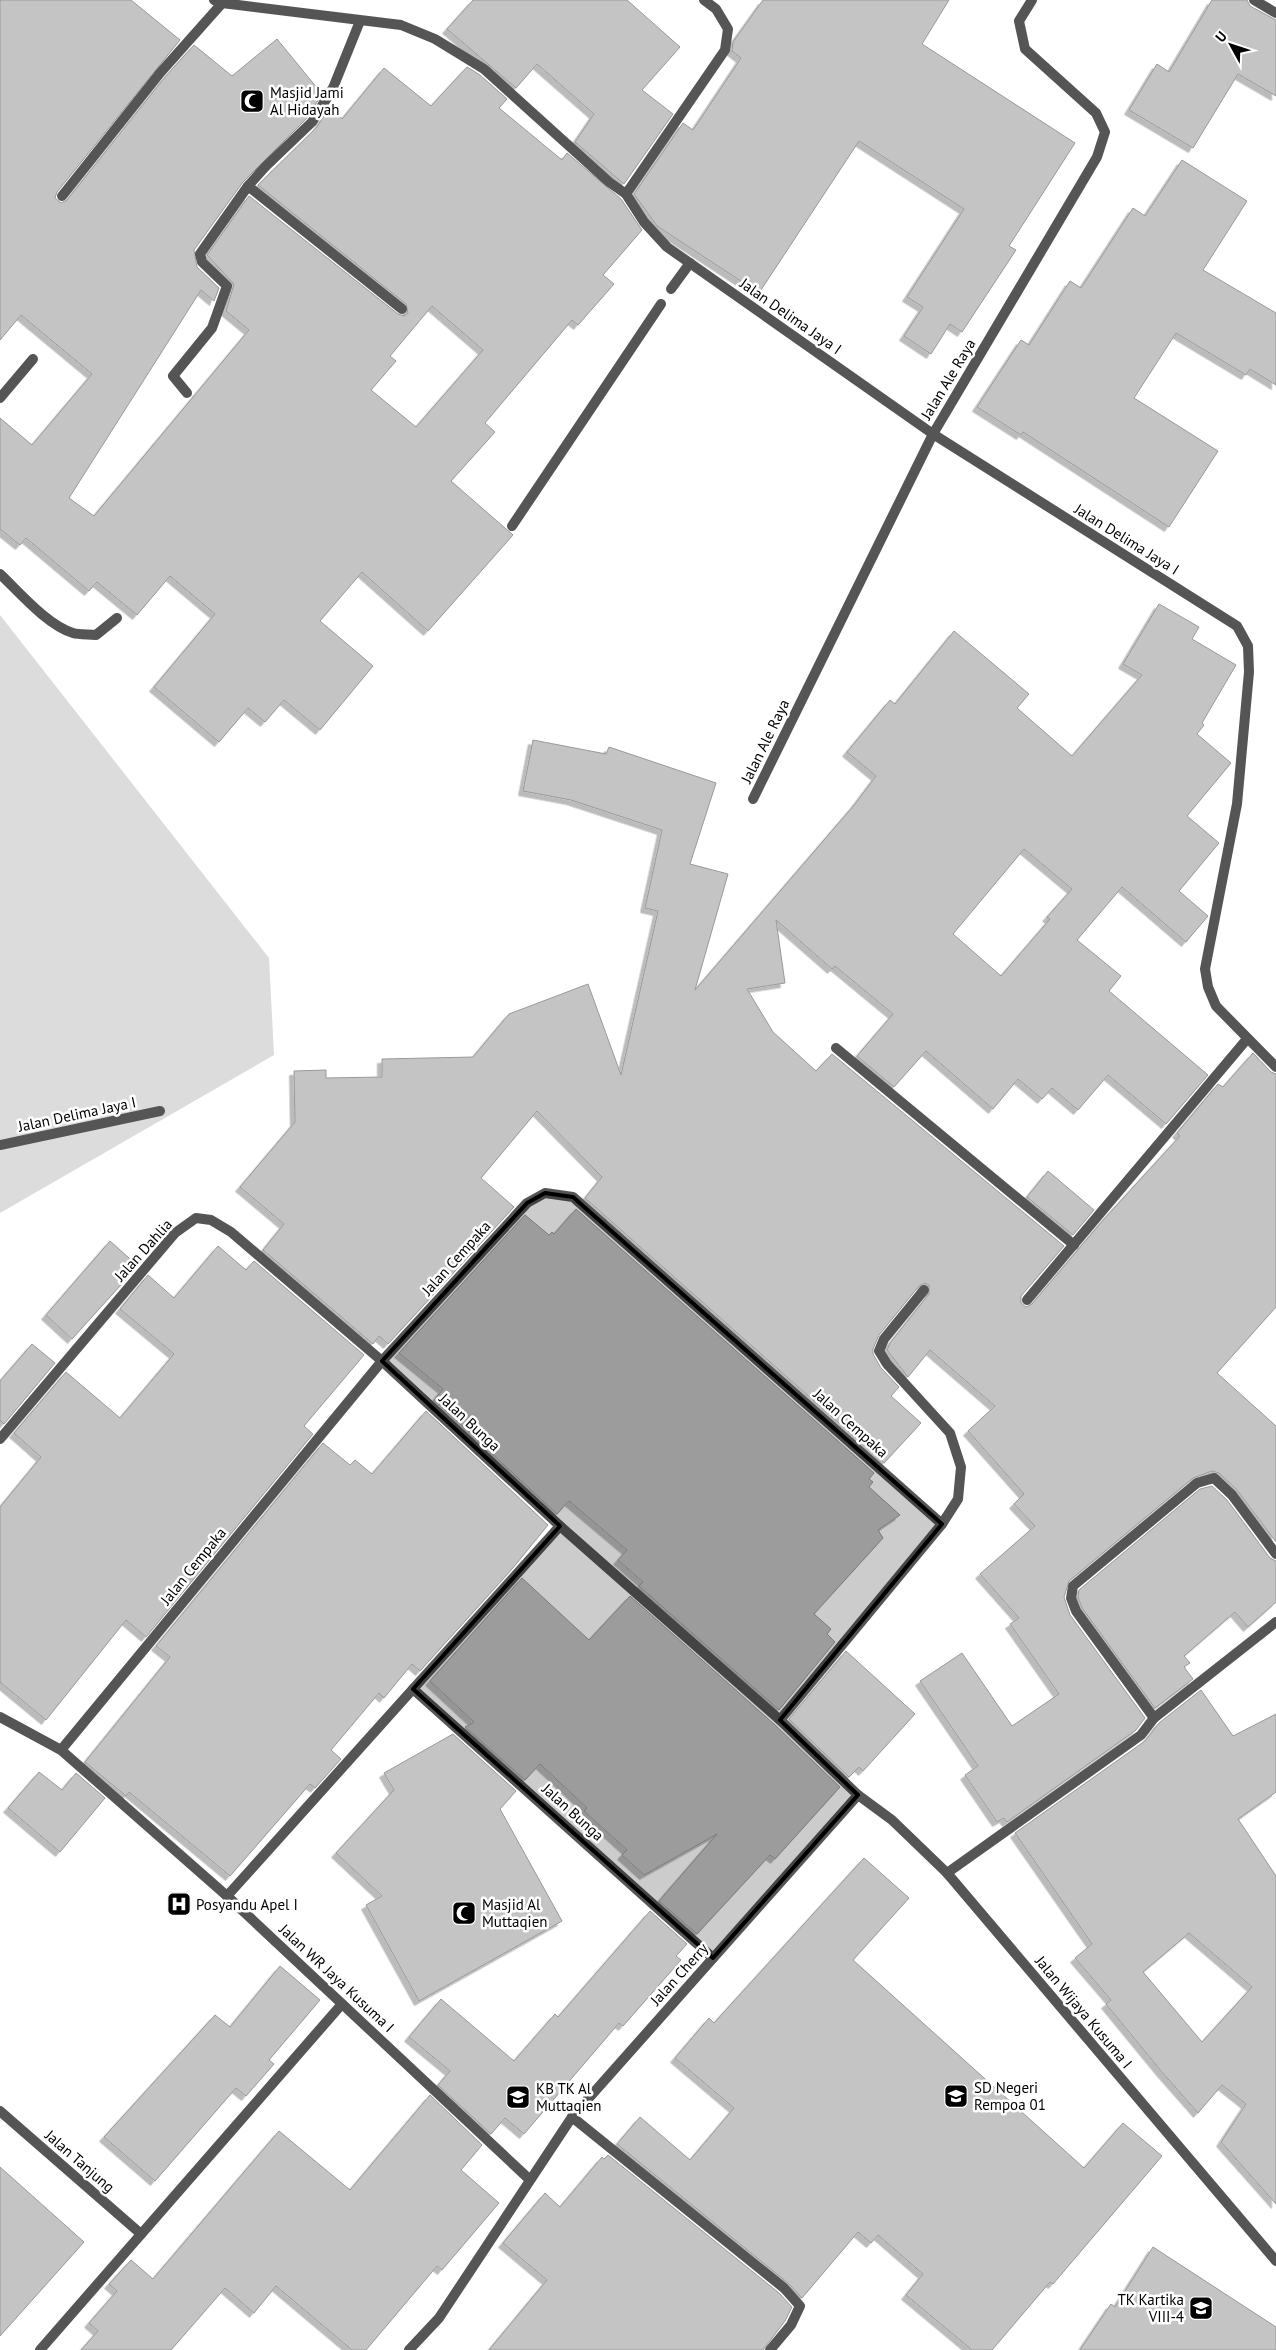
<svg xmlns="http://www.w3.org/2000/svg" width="1276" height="2350" font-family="'PT Sans',sans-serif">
  <defs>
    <filter id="shadow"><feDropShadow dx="-4.5" dy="4.5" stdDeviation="0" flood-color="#0004"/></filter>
  </defs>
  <rect width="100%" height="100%" fill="#fff"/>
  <polygon fill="#dcdcdc" points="0,615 269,958 274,1055 0,1213"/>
  <g fill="#c4c4c4" stroke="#999" fill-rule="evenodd" filter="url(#shadow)">
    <path d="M0,0H131L180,40L57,192L55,198L61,203L67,200L165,77L194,45L232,76L277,39L322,94L307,118L243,182L194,250L197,267L219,288L214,301L201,290L69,498L94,516L249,330L226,311L234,284L207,255L249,196L398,314L404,316L408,313L406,304L258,185L317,127L331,105L342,119L384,68L431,106L467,67L480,75L507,99L499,108L562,160L567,153L621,199L642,230L603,275L614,284L578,325L572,320L485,423L495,432L451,481L513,535L428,631L362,572L320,621L373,666L320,730L284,700L265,722L248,708L219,742L154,687L215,614L170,576L137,615L97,582L89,591L26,538L20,545L0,529V418L32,445L92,374L21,315L0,340ZM432,306L483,350L416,427L371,390L396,361L390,356Z"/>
    <polygon points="473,0 627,0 680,47 642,90 673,114 624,184 575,142 594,114 537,64 516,88 447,29"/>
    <polygon points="763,0 949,0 922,44 1075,143 1009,246 1016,250 962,332 950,324 931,354 904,336 923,307 907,297 964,209 859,141 759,293 657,226 634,194 683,123 693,130 741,58 732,51 733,42"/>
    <polygon points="1212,0 1247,0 1250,6 1276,20 1276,96 1238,74 1193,148 1129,110 1157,64 1169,72"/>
    <polygon points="1182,160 1247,201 1203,270 1276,313 1276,385 1250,369 1246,375 1176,333 1134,398 1218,451 1169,527 1023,432 1021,435 977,407 1021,340 1029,345 1070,281 1081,288 1133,208 1145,216"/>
    <path d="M1159,604L1199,627L1192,639L1236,665L1202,723L1204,725L1197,734L1231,763L1187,816L1219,843L1179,891L1208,916L1186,942L1122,887L1077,940L1121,976L1109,991L1208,1075L1166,1124L1108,1075L1078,1110L1052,1088L1042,1099L1018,1079L993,1109L926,1051L894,1087L857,1056L893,1014L835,966L832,969L776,920L785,983L747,989L773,1032L816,1071L832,1054L1064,1246L1021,1296V1303L1026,1307L1032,1304L1104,1219L1180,1136L1177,1133L1218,1084L1223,1087L1253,1053L1271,1072L1276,1074V1307L1217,1373L1276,1426V1542L1237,1490L1219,1473L1212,1471L1193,1478L1069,1581L1064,1597L1070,1615L1145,1718L1136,1730L1007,1822L1004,1818L997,1822L965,1775L978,1766L920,1681L962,1653L1012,1726L1059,1694L1010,1624L1019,1618L980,1574L1035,1526L1014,1504L1024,1494L968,1431L995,1406L930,1350L908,1377L887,1350L890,1343L929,1294V1285L925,1283L919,1286L879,1335L873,1349V1354L881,1368L899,1387L891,1396L921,1423L884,1463L585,1198L602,1177L537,1111L481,1178L514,1207L388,1344L379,1336L373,1344L263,1250L284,1224L240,1187L295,1122L294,1071L326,1070V1078L382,1077V1059L473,1057L509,1014L588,984L621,1075L658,911L645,908L662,830L571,800L523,791L533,740L606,754L609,747L716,783L690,864L728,874L695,990L855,804L876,776L847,752L890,700L895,704L954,631L1029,694L1017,708L1072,756L1142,675L1123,664ZM1024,849L1072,889L1047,917L1050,919L1001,976L953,934Z"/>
    <polygon points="1048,1171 1094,1210 1073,1235 1027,1197"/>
    <polygon points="576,1209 874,1473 869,1479 873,1482 869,1487 900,1515 878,1530 883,1538 814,1614 831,1629 827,1634 835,1642 779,1710 639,1586 643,1582 618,1560 627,1550 569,1501 557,1514 434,1400 443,1389 399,1353 525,1215 549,1235 552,1232 554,1234"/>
    <polygon points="110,1241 138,1266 72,1339 46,1315"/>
    <polygon points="218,1246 246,1270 254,1261 364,1355 304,1426 313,1434 146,1637 126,1620 46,1720 0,1682 0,1507 41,1457 14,1433 66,1372 120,1418 174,1354 120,1309 148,1275 174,1298"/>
    <polygon points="32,1344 55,1363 4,1424 0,1420 0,1381"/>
    <polygon points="426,1411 548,1525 512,1569 420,1671 412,1664 384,1698 379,1693 331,1750 341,1759 315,1788 310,1784 230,1876 129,1792 126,1796 85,1762 170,1657 156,1646 323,1443 350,1465 355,1460 372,1474"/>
    <polygon points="1212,1486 1227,1500 1270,1558 1276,1561 1276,1602 1248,1627 1235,1612 1184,1656 1190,1663 1184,1667 1193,1679 1155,1708 1082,1608 1078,1597 1079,1590 1200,1489"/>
    <polygon points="522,1578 589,1640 630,1596 775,1725 840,1787 775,1859 770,1855 697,1934 659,1901 717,1834 644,1875 622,1855 627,1850 584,1811 587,1808 540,1764 525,1780 465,1727 474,1722 430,1681"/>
    <polygon points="846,1651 915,1714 863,1771 859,1767 849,1777 789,1719"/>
    <path d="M1201,1690L1233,1736L1276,1714V1792L1238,1819L1276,1876V2204L1221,2142L1246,2104L1222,2085L1198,2113L1161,2071L1106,2004L1111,2000L1075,1958L1092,1944L1015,1833L1145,1741L1159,1723ZM1189,1933L1252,1987L1202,2042L1143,1972Z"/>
    <polygon points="453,1734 516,1791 500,1809 562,1921 419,2001 366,1905 382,1896 336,1853 394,1790 384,1773"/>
    <polygon points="39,1772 62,1790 76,1773 105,1798 60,1852 8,1808"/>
    <polygon points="864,1858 909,1898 853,1960 1084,2168 1123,2123 1162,2156 1053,2284 1050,2282 992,2350 972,2350 906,2295 923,2274 878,2235 871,2243 858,2232 802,2298 788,2283 617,2144 640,2117 690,2160 734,2108 675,2058 709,2018 714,2023"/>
    <polygon points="650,1911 687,1944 676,1956 681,1960 623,2026 619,2023 524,2134 505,2118 491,2134 438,2085 450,2071 409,2037 441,1999 514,2061 555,2014 558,2017"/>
    <polygon points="280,1966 320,2000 269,2060 274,2064 246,2096 236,2088 155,2181 104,2137 215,2015 230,2027"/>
    <polygon points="430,2095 482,2145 461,2170 499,2203 442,2270 437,2266 366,2350 352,2350 276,2286 254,2313 225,2288 171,2350 81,2350 98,2331 89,2323 117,2291 109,2284 131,2260 153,2279 279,2131 350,2190"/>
    <polygon points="608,2155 779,2293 792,2307 785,2321 763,2350 489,2350 547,2280 503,2243 545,2193 560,2207 602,2157 604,2159"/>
    <polygon points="0,2167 84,2242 0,2336"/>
    <polygon points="1153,2247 1276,2327 1276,2350 1080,2350 1111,2304 1115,2307"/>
  </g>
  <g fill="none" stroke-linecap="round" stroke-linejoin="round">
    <g stroke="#555" stroke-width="10">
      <polyline points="671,289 690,263"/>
      <polyline points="512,526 661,304"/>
    </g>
    <g stroke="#555" stroke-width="10">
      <polyline points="214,0 222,3 401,25 435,39 484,69 609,182 626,194 644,222 667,247 933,434 1237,626 1248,646 1249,672 1237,804 1205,969 1208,987 1216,1006 1276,1067"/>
      <polyline points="1254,0 1276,13"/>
      <polyline points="248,186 402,309"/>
      <polyline points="626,194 725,50 728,29 716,9 704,0"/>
      <polyline points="62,196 160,73 225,0"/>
      <polyline points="187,393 173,376 212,328 227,286 202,262 200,254 248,186 266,166 312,122 333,88 360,21"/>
      <polyline points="0,398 33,359"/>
      <path d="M0,574C19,592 47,625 73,633C80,635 89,634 96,635L117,618"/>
      <polyline points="753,799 933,434 1097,157 1105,132 1096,113 1025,49 1019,21 1032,0"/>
      <polyline points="836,1048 1074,1245"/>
      <polyline points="0,1145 160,1111"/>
      <polyline points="1027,1300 1247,1039"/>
      <polyline points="0,1439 175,1233 196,1218 211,1220 231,1232 382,1361 560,1526 780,1720 858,1795 892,1820 947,1873 1276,2261"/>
      <polyline points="413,1689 560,1526"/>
      <polyline points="0,1717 61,1750 227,1896 529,2179"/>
      <polyline points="1154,1718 1276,1622"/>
      <polyline points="780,1720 942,1524 958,1499 961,1467 950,1433 887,1364 879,1351 884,1339 924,1290"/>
      <polyline points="61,1750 382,1361 527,1203 545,1193 573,1197 942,1524"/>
      <polyline points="947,1873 1141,1735 1154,1718 1076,1611 1071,1598 1073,1586 1197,1483 1214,1478 1232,1495 1276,1554"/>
      <polyline points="227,1896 413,1689 713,1958"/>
      <polyline points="0,2111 141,2234"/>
      <polyline points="572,2117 784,2288 800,2306 791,2325 770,2350"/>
      <polyline points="40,2350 342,2004"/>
      <polyline points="409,2350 439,2318 572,2117 858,1795"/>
    </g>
  </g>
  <path fill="#000" fill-opacity="0.2" stroke="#000" stroke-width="4" stroke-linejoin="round" d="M545,1193L573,1197L942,1524L780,1720L858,1795L713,1958L413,1689L560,1526L382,1361L527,1203Z"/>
  <defs>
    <g id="mosque-square" transform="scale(1.25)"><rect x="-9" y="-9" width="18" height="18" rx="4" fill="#000" stroke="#fff"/><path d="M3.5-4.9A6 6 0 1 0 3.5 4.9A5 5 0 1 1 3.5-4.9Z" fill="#fff"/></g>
    <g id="hospital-square" transform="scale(1.25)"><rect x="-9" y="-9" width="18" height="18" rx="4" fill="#000" stroke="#fff"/><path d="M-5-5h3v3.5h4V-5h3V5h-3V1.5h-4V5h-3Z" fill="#fff"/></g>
    <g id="school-square" transform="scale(1.25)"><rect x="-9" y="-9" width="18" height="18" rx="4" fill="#000" stroke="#fff"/><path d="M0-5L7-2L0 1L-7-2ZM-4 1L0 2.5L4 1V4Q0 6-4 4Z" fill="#fff"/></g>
  </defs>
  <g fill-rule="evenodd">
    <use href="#mosque-square" x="252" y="101"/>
    <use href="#hospital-square" x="179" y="1904"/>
    <use href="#mosque-square" x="464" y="1913"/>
    <use href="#school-square" x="956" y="2096"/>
    <use href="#school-square" x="518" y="2097"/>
    <use href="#school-square" x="1201" y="2308"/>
  </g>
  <g text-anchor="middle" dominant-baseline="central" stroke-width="5" stroke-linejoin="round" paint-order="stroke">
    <g font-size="15" fill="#000" stroke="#fff" text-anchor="start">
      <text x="270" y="92">Masjid Jami<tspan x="270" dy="17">Al Hidayah</tspan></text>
      <text x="196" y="1904">Posyandu Apel I</text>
      <text x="482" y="1904">Masjid Al<tspan x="482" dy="17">Muttaqien</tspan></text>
      <text x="974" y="2087">SD Negeri<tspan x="974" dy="17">Rempoa 01</tspan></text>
      <text x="536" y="2088">KB TK Al<tspan x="536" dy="17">Muttaqien</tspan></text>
      <text x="1184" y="2299" text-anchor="end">TK Kartika<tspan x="1184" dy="17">VIII-4</tspan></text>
    </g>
    <g font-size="15" fill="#000" stroke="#fff">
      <text transform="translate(791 316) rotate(35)">Jalan Delima Jaya I</text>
      <text transform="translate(948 379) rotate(-59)">Jalan Ale Raya</text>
      <text transform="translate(1127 539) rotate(32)">Jalan Delima Jaya I</text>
      <text transform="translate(765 741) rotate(-64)">Jalan Ale Raya</text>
      <text transform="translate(77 1114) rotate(-12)">Jalan Delima Jaya I</text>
      <text transform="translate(143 1250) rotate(-48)">Jalan Dahlia</text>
      <text transform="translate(456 1258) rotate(-48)">Jalan Cempaka</text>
      <text transform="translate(470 1422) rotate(43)">Jalan Bunga</text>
      <text transform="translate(851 1423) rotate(42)">Jalan Cempaka</text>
      <text transform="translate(193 1566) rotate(-51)">Jalan Cempaka</text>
      <text transform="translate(573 1812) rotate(42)">Jalan Bunga</text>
      <text transform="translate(679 1974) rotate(-48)">Jalan Cherry</text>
      <text transform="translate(337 1978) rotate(43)">Jalan WR Jaya Kusuma I</text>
      <text transform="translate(1084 2012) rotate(50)">Jalan Wijaya Kusuma I</text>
      <text transform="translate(80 2161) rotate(41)">Jalan Tanjung</text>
    </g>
  </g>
  <g transform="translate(1231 45) rotate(310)" stroke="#ffffff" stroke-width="4" paint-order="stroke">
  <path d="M0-4L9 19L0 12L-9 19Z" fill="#000000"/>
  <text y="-8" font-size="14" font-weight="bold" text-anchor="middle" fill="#000000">U</text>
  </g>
</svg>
